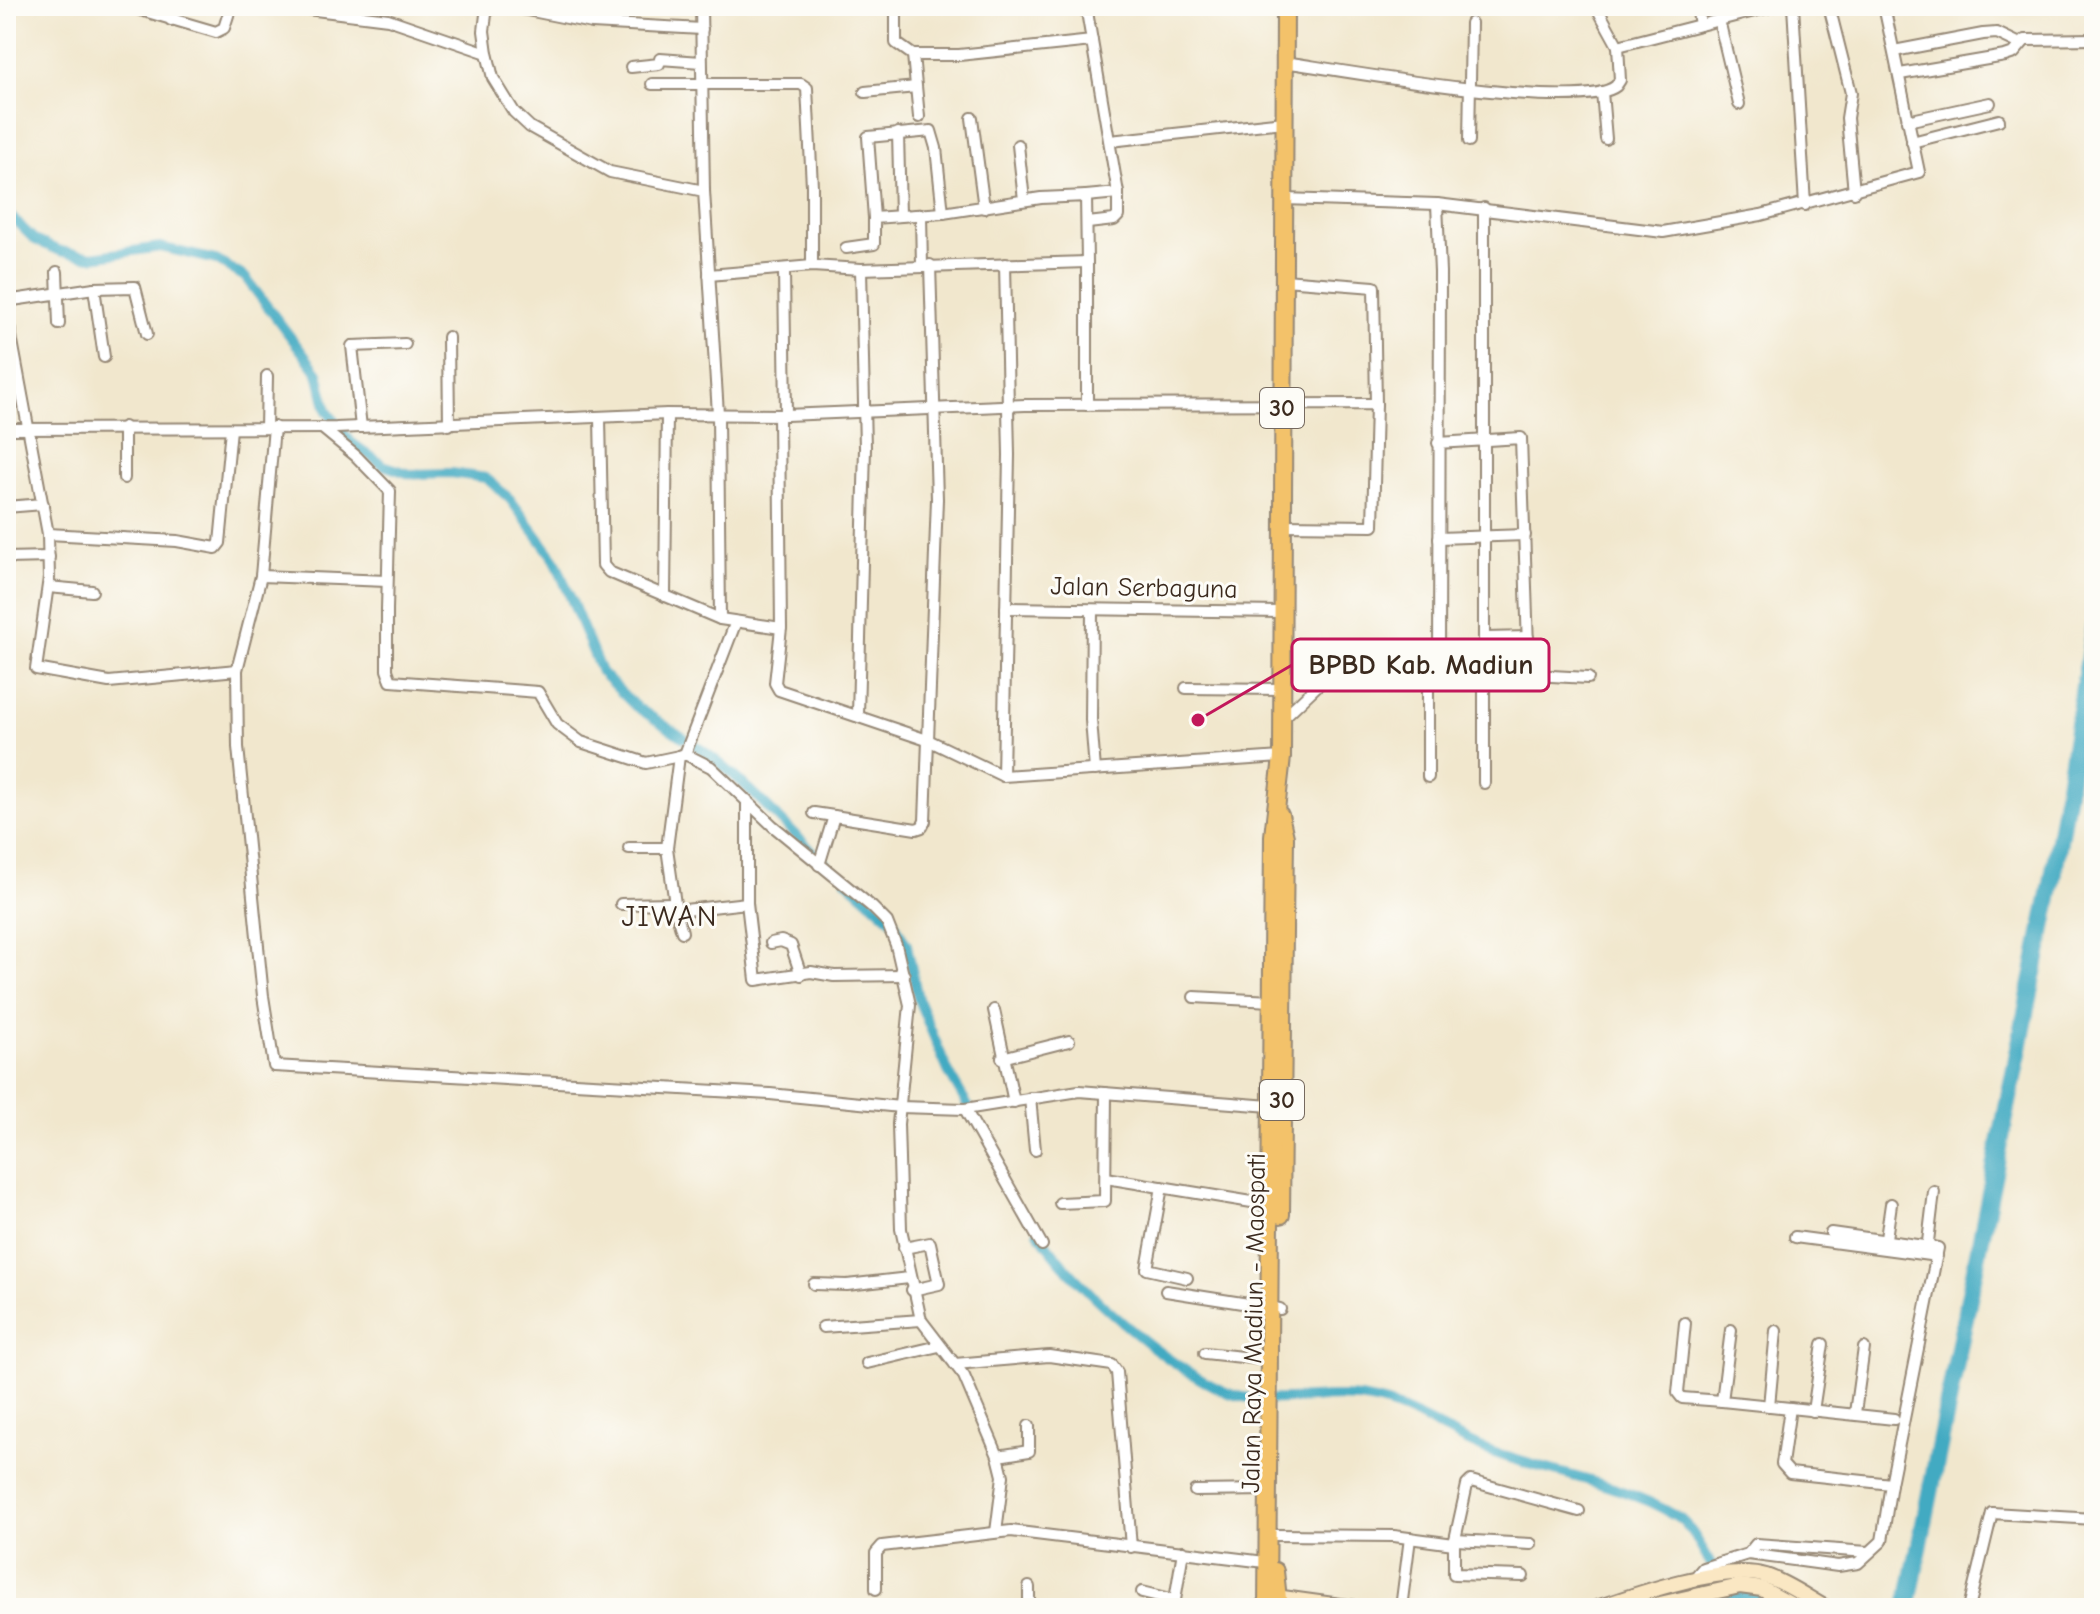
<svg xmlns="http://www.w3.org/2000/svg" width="2100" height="1614" font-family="'Comic Neue',sans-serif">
  <rect width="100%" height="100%" fill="#fdfcf7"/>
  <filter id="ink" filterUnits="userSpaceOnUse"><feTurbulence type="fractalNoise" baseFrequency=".0125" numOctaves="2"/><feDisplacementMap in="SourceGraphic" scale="16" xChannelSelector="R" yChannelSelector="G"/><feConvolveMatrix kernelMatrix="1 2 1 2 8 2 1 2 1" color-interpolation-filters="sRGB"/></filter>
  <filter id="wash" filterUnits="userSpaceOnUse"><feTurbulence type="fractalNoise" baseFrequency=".006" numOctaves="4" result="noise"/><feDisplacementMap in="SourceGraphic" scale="32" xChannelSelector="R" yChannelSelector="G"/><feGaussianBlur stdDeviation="1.8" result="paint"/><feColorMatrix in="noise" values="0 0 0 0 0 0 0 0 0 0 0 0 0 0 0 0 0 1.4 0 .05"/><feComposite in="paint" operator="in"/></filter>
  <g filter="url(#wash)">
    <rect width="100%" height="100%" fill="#f1e7cd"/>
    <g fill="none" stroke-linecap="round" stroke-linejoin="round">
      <g stroke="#43aac2" stroke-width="10">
        <polyline points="6,212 35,240 60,251 92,257 160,247 216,260 245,277 318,373 327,411 351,442 383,465 410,474 451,473 486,478 510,499 555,560 601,672 635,706 684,738"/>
        <path d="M693,744C741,774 781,825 825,862"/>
        <polyline points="846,880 894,922 907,945 918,999 948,1071 972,1113"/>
        <path d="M1038,1232C1074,1286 1165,1366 1226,1392C1264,1408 1325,1392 1365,1399C1410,1406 1446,1434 1487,1450C1549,1474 1618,1481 1676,1516C1692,1525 1704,1554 1714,1569"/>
        <polyline points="1726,1586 1731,1594 1758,1597 1776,1608"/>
      </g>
      <polyline stroke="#43aac2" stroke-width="18" points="1907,1608 2052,883 2094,626"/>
    </g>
  </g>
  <g filter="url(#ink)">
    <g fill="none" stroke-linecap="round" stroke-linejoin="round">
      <g stroke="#968876" stroke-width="14">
        <g id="minor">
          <polyline points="127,6 216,32 224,28 231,6"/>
          <polyline points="283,6 388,19 487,53 493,78 514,112 530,127 610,172 704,191 718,414 720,619"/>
          <polyline points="487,6 484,31 487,53"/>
          <polyline points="507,6 592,23 702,29"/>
          <polyline points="701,6 704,191"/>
          <polyline points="896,6 896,43 913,55 919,117"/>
          <polyline points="1086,6 1118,193 1118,216 1114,220 1088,223"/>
          <polyline points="1596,6 1618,46"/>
          <polyline points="1697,6 1700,25"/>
          <polyline points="1793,6 1805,205"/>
          <polyline points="1829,6 1851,93 1847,118 1854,192"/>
          <polyline points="171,20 175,6"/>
          <polyline points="1719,20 1739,104"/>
          <polyline points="1894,51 1983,34 1997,33 2018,43"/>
          <polyline points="913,55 959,55 1092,41"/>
          <path d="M1285,62C1339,70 1582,114 1616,86L1620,80L1618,46L1774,6"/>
          <polyline points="631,67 659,64 660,59 701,62"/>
          <polyline points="1900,74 2005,56 2014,53 2025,40 2094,39"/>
          <polyline points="652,84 801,84 807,88 812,186 812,266"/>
          <polyline points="865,92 916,87"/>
          <polyline points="1602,92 1606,139"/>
          <polyline points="972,118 984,208"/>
          <polyline points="1907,121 1990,103"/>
          <polyline points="898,133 900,215"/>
          <polyline points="1110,141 1284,122"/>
          <polyline points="1469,141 1471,23"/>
          <polyline points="1912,142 1999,120"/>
          <polyline points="1018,145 1024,200"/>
          <polyline points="1086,196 1118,193"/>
          <polyline points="1284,199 1437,204 1663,232 1761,215 1919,172 1884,6"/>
          <polyline points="1437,204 1440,272 1439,670"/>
          <polyline points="1484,208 1484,783"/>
          <polyline points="921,215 922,266"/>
          <polyline points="846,248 874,244 874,218 943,213"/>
          <polyline points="784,271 786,415"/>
          <polyline points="57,272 59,324"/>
          <polyline points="709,275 812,266 861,269 1087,262 1086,196 1041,198 943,213 936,148 931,131 868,137 874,218"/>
          <polyline points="1284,280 1374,287 1376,404"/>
          <polyline points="94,288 104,357"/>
          <polyline points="6,301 94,288 135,287 147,334"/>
          <polyline points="6,309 48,534 49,578 36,669 109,682 237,670"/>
          <polyline points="448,337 449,425"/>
          <polyline points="1087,405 1087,262"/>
          <polyline points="779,415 781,628 775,683 779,690 930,741 1003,776 1282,757"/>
          <polyline points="600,418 603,565 609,572 720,619 781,628"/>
          <polyline points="274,427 261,576 237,670 238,747 263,996 274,1066 770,1094 900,1107 965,1109 1079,1091 1270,1106"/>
          <polyline points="361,427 352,346 405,344"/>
          <polyline points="266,428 267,376"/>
          <polyline points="322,428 356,456 390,491 387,610 387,670 391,681 538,692 557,724 581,742 646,763 679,756"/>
          <polyline points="6,429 336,428 667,414 786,415 1025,405 1376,404 1373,526 1281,525"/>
          <polyline points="1438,443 1521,438 1529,677"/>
          <polyline points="124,478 124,427"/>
          <polyline points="6,507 43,504"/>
          <polyline points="48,534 177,541 216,548 220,543 231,429"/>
          <polyline points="1439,538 1525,535"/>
          <polyline points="6,558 49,557"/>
          <polyline points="261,576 387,581"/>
          <polyline points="48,587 92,591"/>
          <polyline points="665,596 667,414"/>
          <polyline points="1006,608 1282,612"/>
          <polyline points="1092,610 1091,720 1095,770"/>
          <polyline points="1486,638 1528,637"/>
          <polyline points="1186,688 1281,689"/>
          <polyline points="858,715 865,448 861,269"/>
          <polyline points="1283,718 1321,682 1349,671 1439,670 1588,678"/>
          <polyline points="685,754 735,624"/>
          <polyline points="1003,776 1009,455 1005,264"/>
          <polyline points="1428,777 1428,671"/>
          <polyline points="747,800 747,903 756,980 811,972 834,976 904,975"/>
          <polyline points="814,813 834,816"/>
          <polyline points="629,848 667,848"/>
          <polyline points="819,865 834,816 916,829 922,827 925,821 937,499 930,265"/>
          <polyline points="621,904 674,903"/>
          <polyline points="676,911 667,848 679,756 685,754 711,767 773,826 872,907 887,922 896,945 910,1005 898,1124 901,1229 921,1320 964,1376 998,1456 1003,1476 996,1532"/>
          <polyline points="682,932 676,911 747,903"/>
          <polyline points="771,943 781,941 791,945 801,975"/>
          <polyline points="1194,997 1272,1001"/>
          <polyline points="994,1010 1014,1102"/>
          <polyline points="1002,1058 1069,1041"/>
          <polyline points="1030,1098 1035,1150"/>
          <polyline points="965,1109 1042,1245"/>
          <polyline points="1106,1178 1270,1205"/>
          <polyline points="1162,1187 1147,1269 1187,1278"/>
          <polyline points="1060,1203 1105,1201 1106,1093"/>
          <polyline points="1831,1233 1938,1248 1891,1484"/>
          <polyline points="1795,1237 1937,1256"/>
          <polyline points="1885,1245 1891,1204"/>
          <polyline points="904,1248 930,1243 939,1284 912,1290"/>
          <polyline points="1927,1250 1934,1192"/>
          <polyline points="814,1284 847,1285 909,1278"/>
          <polyline points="1166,1291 1280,1309"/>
          <polyline points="1685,1323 1678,1393 1682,1398 1722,1401"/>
          <polyline points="823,1327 921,1320"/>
          <polyline points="1205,1353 1270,1360"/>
          <polyline points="867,1363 939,1346"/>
          <polyline points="955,1364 1049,1356 1112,1365 1117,1372 1131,1547"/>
          <polyline points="1769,1406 1776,1331"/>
          <polyline points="1790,1408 1894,1419"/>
          <polyline points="1813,1411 1823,1344"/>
          <polyline points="1855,1413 1864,1348"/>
          <polyline points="998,1456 1029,1451 1029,1426"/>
          <polyline points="1195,1491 1267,1490"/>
          <polyline points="1274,1535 1394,1536 1454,1544 1467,1485 1471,1481 1579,1511"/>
          <polyline points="1455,1540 1531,1544"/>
          <polyline points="1454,1544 1454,1574 1523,1576"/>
          <polyline points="1748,1554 1756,1544 1868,1552"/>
          <polyline points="1692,1581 1703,1568 1748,1554 1838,1566 1858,1563 1882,1541 1891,1484 1790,1473 1782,1464 1790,1408 1722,1401 1731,1330"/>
          <polyline points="876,1589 876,1553 882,1546 1011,1531 1265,1562"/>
          <polyline points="1142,1592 1175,1600 1183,1551"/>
          <polyline points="1029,1608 1029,1587"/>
          <polyline points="1401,1608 1410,1538"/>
          <polyline points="1969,1608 1992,1513 2094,1519"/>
        </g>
      </g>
      <g stroke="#968876" stroke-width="18">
        <g id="secondary">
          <polyline points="1268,1596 1355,1608"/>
          <path d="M1597,1608C1637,1594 1726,1563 1766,1576C1787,1583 1806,1597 1826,1608"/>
          <polyline points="1642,1608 1740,1586 1762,1589 1797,1608"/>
        </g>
      </g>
      <g stroke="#968876" stroke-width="20">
        <g id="trunk">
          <polyline points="1280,815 1285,837 1281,1215"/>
          <polyline points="1275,1571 1279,1608"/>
          <polyline points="1267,1608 1273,836 1282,757 1285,6"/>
        </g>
      </g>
      <use href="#minor" stroke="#fff" stroke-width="10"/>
      <use href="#secondary" stroke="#fae7c3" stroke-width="14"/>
      <use href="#trunk" stroke="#f3c26a" stroke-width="16"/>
    </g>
  </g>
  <g text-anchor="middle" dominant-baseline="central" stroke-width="6" stroke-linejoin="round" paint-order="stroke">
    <g fill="#fdfcf7" stroke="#75695f" stroke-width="2">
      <rect x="1260" y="388" width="44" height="40" rx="6"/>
      <rect x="1260" y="1080" width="44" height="40" rx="6"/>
    </g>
    <g font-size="24" font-weight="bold" fill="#3b2a1e">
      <text x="1282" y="408">30</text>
      <text x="1282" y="1100">30</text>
    </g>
    <g font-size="26" fill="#3b2a1e" stroke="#fdfcf7">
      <text transform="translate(1144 588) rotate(1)">Jalan Serbaguna</text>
      <text transform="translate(1254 1323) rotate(-89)">Jalan Raya Madiun - Maospati</text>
    </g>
    <g font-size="30" letter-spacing="2" fill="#3b2a1e" stroke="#fdfcf7">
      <text x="670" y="916">JIWAN</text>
    </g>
  </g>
  <path fill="none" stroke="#c2185b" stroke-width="3" d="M1198 720L1292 665"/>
  <circle fill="#c2185b" stroke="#fdfcf7" stroke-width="3" cx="1198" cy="720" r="8"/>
  <rect fill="#fdfcf7" stroke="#c2185b" stroke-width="3" x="1292" y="639" width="257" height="52" rx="8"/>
  <g font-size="28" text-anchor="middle" font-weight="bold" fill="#3b2a1e">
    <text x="1421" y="674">BPBD Kab. Madiun</text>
  </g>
  <rect width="2100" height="1614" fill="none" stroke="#fdfcf7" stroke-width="32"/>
</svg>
